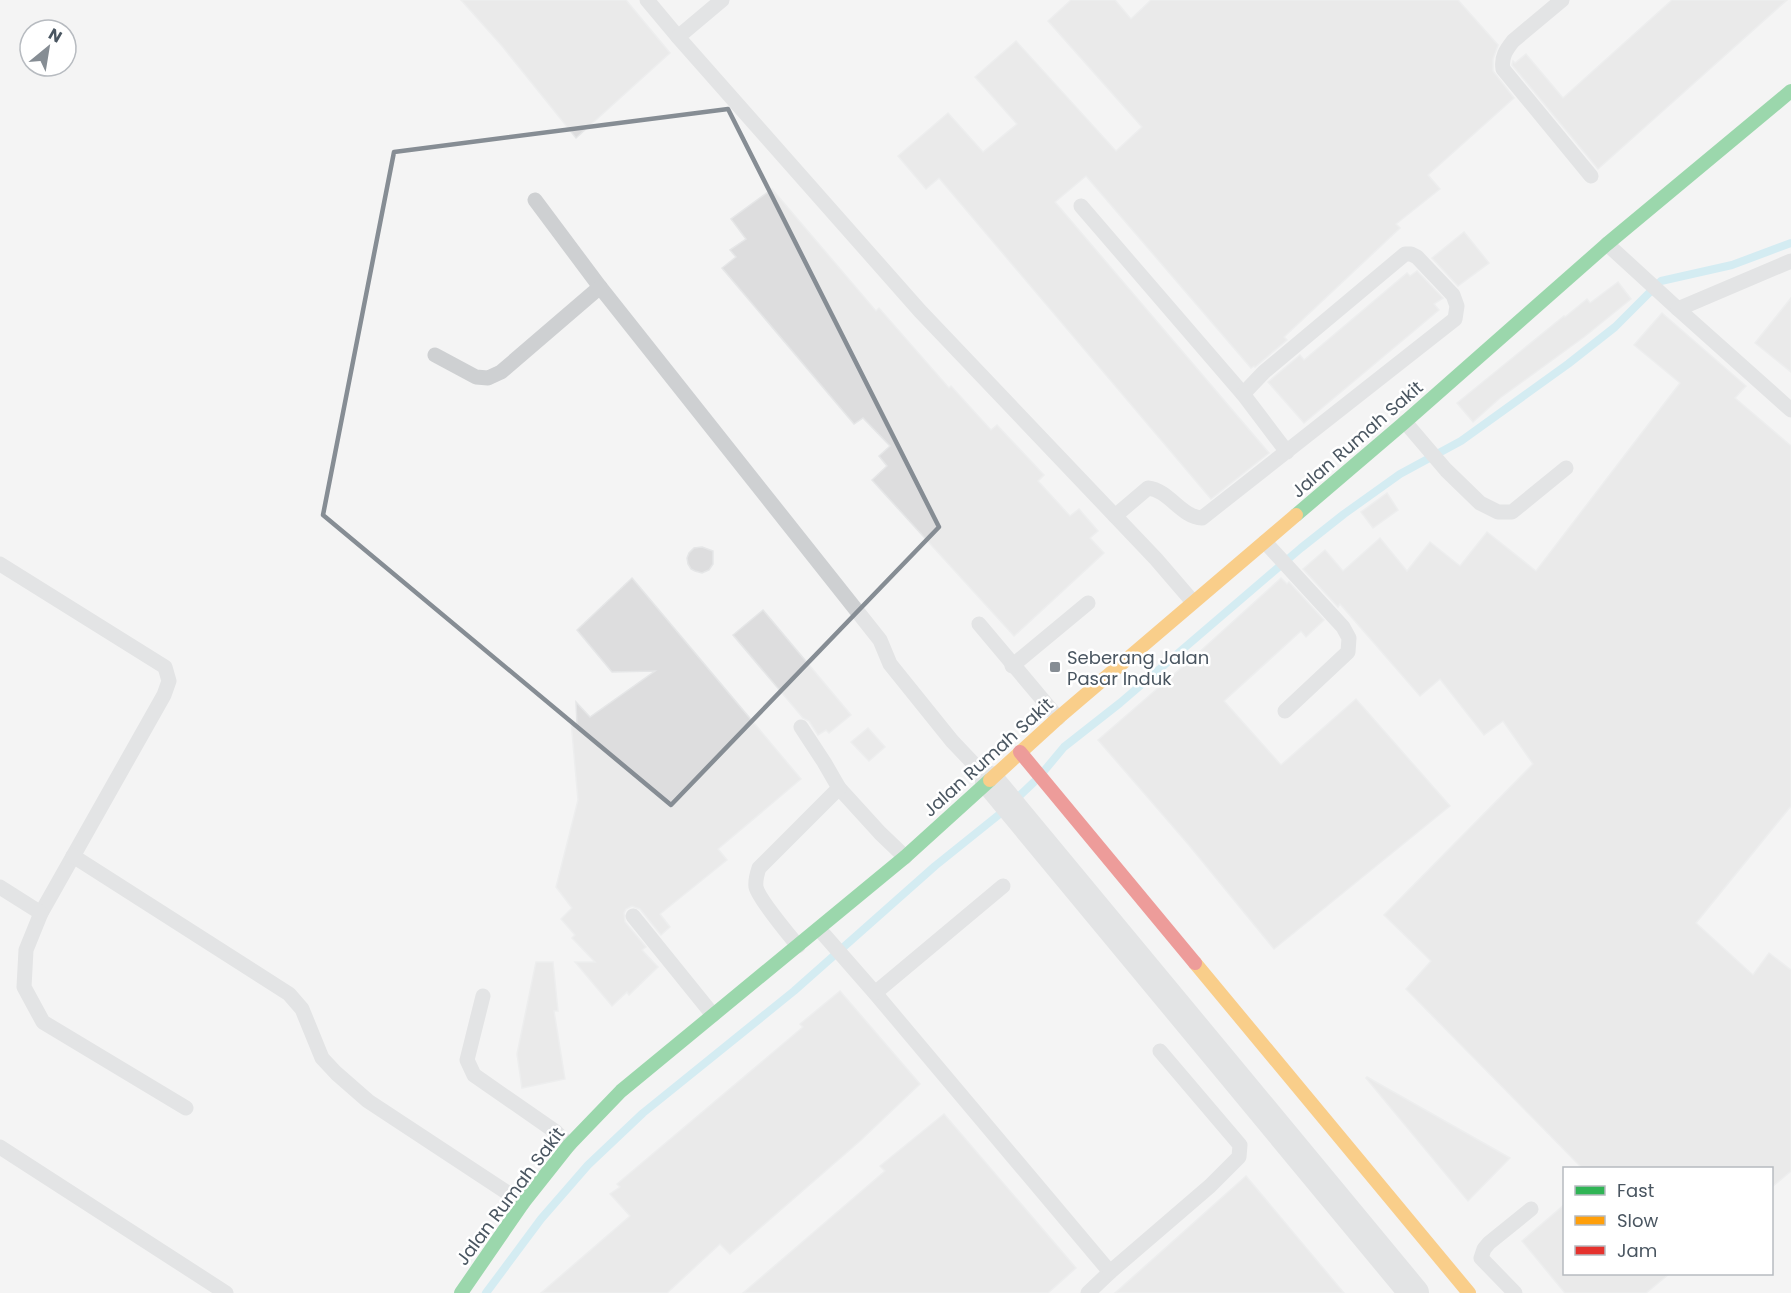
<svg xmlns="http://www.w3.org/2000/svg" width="1791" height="1293" font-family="Poppins,sans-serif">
  <rect width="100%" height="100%" fill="#f4f4f4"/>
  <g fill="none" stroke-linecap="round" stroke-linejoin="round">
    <g stroke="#aee2f0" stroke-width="8">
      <polyline points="1044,771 1064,747 1120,703 1301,548 1344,514 1400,474 1461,441 1568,364 1615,327 1661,281 1732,265 1791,243"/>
      <polyline points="1014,801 1034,782"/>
      <polyline points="486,1293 541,1219 588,1165 643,1113 794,991 935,866 1006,809"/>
    </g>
  </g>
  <g fill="#ddddde" stroke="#e5e6e7" stroke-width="1.5">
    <polygon points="461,0 626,0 670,53 576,138 502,46"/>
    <polygon points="1071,0 1115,0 1131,19 1151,0 1458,0 1498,45 1493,59 1493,71 1514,98 1428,175 1440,189 1396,224 1400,228 1284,337 1287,340 1255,367 1254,366 1251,368 1086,176 1055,202 1269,453 1211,499 939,178 926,189 898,156 948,113 983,152 1017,124 975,77 1016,41 1116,151 1142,127 1048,21"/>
    <polygon points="1672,0 1787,0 1598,169 1512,65 1513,61 1515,63 1526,54 1563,98"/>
    <polygon points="772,189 876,311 879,308 949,388 951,386 991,430 997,425 1044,475 1038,481 1070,516 1079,509 1098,531 1090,538 1104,553 1014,636 872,480 887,466 879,456 890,446 863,418 854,424 722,268 736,257 730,250 746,239 731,219"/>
    <polygon points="1464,232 1489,263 1458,286 1432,258"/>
    <polygon points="1417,271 1443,298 1434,304 1439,310 1304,423 1268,382 1300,355 1304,360 1407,273 1410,276"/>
    <polygon points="1618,282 1631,299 1584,337 1500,398 1473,422 1457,403 1564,316 1565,317 1587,299 1590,303"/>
    <polygon points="1791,298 1791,372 1755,343"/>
    <polygon points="1662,313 1746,386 1735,398 1791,446 1791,806 1696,923 1753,975 1769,953 1791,970 1791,1171 1772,1187 1772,1168 1582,1168 1406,989 1431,961 1384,915 1533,764 1503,721 1484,735 1440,679 1420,696 1340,604 1338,607 1303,569 1325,550 1343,571 1380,538 1407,571 1430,542 1460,566 1487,532 1536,571 1680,383 1634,345"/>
    <polygon points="1387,493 1398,510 1373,528 1361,512"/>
    <polygon points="702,547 713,551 713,564 709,570 702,573 695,571 691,569 688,564 687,558 689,553 694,548"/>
    <polygon points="632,578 801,779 718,849 727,860 660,914 670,927 661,935 640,909 632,906 626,909 624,913 625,922 646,947 642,950 658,967 629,995 627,992 612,1006 575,962 595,962 572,938 575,935 561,919 572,908 556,887 578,800 571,721 577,725 576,702 590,717 655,671 612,672 577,630"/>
    <polygon points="1281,578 1287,584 1289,582 1324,620 1306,637 1301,631 1224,701 1281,765 1356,699 1450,806 1274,949 1188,844 1098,740 1196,655"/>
    <polygon points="763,610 851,715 829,733 826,730 818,735 809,721 803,718 733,635"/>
    <polygon points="868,728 885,747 869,761 851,742"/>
    <polygon points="536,962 553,962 558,1011 554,1011 565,1079 522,1088 517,1054"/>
    <polygon points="840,991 920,1084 860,1141 730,1254 720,1244 667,1293 541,1293 630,1216 610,1194 620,1187 617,1184 803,1027 800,1024"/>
    <polygon points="1367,1077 1510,1158 1468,1201 1366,1078"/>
    <polygon points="944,1114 1076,1268 1048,1293 743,1293 885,1171 880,1166"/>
    <polygon points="1246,1176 1344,1293 1115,1293"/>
    <polygon points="1564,1205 1564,1274 1669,1274 1646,1293 1565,1293 1522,1241"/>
  </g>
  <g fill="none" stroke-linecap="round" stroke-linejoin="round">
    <g stroke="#ced0d2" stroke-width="15">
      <polyline points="647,0 678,37"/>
      <polyline points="722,0 678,37 920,311 1156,559 1193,602"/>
      <path d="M1562,0L1513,41C1506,50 1501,57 1503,69L1591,176"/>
      <polyline points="535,200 600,287 880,640 890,664 952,741 990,781"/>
      <polyline points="1081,206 1243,394"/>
      <polyline points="1607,244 1678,309"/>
      <polyline points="1791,261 1678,309 1791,410"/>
      <polyline points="435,355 476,377 488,378 501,372 600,287"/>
      <polyline points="1405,422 1446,470 1480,503 1498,512 1512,512 1566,468"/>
      <path d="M1115,516L1148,488C1169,490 1181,517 1202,518L1455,319L1457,306L1453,295L1417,257L1411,254H1405L1264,372L1243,394L1287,452"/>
      <polyline points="1265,542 1343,627 1349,638 1348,652 1285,711"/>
      <polyline points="0,564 165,667 169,681 164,695 41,913 26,950 24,987 43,1022 186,1108"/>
      <polyline points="979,624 1058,718"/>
      <polyline points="1012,666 1088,603"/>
      <polyline points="839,788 880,833 905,857"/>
      <polyline points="73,856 289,994 302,1009 322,1058 336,1073 368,1101 523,1203"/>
      <polyline points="0,887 41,913"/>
      <polyline points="633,916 713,1015"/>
      <polyline points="819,929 875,993 1110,1272 1088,1293"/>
      <path d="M798,946C789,935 758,898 756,887C755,880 757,874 759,868L839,788L824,762L801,727"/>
      <polyline points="875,993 1003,886"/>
      <polyline points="483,996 467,1060 474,1075 556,1132 569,1145"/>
      <polyline points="0,1147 226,1293"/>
      <polyline points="1110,1272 1210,1186 1239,1157 1240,1145 1160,1051"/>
      <polyline points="1515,1293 1481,1258 1484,1249 1489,1243 1531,1209"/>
    </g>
    <polyline stroke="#ced0d2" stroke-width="30" points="990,781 1414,1293"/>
    <g stroke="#30b455" stroke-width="14">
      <polyline points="1296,515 1405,422 1607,244 1791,91"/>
      <polyline points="461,1293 523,1203 569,1145 621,1091 905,857 990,780"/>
    </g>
    <g stroke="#ff9f0a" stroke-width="14">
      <polyline points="990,780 1058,718 1296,515"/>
      <polyline points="1195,963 1469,1293"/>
    </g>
    <polyline stroke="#e5322d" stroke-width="14" points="1020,752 1195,963"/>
  </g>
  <path d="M0 0H1791V1293H0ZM728,109L939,527L671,805L323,515L394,152Z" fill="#f4f4f4" fill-opacity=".55" fill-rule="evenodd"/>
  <path fill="none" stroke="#868d94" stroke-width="4.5" stroke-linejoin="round" d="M728,109L939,527L671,805L323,515L394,152Z"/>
  <rect fill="#868d94" stroke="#fff" stroke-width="2" x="1049" y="661" width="12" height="12" rx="3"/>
  <g text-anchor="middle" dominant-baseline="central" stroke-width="5" stroke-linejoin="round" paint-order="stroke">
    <g font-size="18" fill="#4a5661" stroke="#fff">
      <text transform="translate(1357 439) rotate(-41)">Jalan Rumah Sakit</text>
      <text transform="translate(988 757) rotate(-42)">Jalan Rumah Sakit</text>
      <text transform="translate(510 1196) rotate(-53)">Jalan Rumah Sakit</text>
    </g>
    <g font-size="18" fill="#4a5661" stroke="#fff" text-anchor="start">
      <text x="1067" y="657">Seberang Jalan<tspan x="1067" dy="21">Pasar Induk</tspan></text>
    </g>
  </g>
  <rect x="1563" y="1167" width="210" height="108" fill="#ffffff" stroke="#b7bbc0" stroke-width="1.5"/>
  <rect x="1575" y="1186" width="30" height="9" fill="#30b455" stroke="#b7bbc0" stroke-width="1.5"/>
  <text x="1617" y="1197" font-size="18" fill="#4a5661">Fast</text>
  <rect x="1575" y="1216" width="30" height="9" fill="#ff9f0a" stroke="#b7bbc0" stroke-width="1.5"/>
  <text x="1617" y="1227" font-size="18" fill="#4a5661">Slow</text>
  <rect x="1575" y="1246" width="30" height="9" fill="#e5322d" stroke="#b7bbc0" stroke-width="1.5"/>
  <text x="1617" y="1257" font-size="18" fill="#4a5661">Jam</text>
  <g transform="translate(48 48) rotate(30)"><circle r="28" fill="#ffffff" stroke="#b7bbc0" stroke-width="1.5"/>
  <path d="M0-4.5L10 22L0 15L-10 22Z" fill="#868d94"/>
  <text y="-9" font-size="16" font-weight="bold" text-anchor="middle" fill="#4a5661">N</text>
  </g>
</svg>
